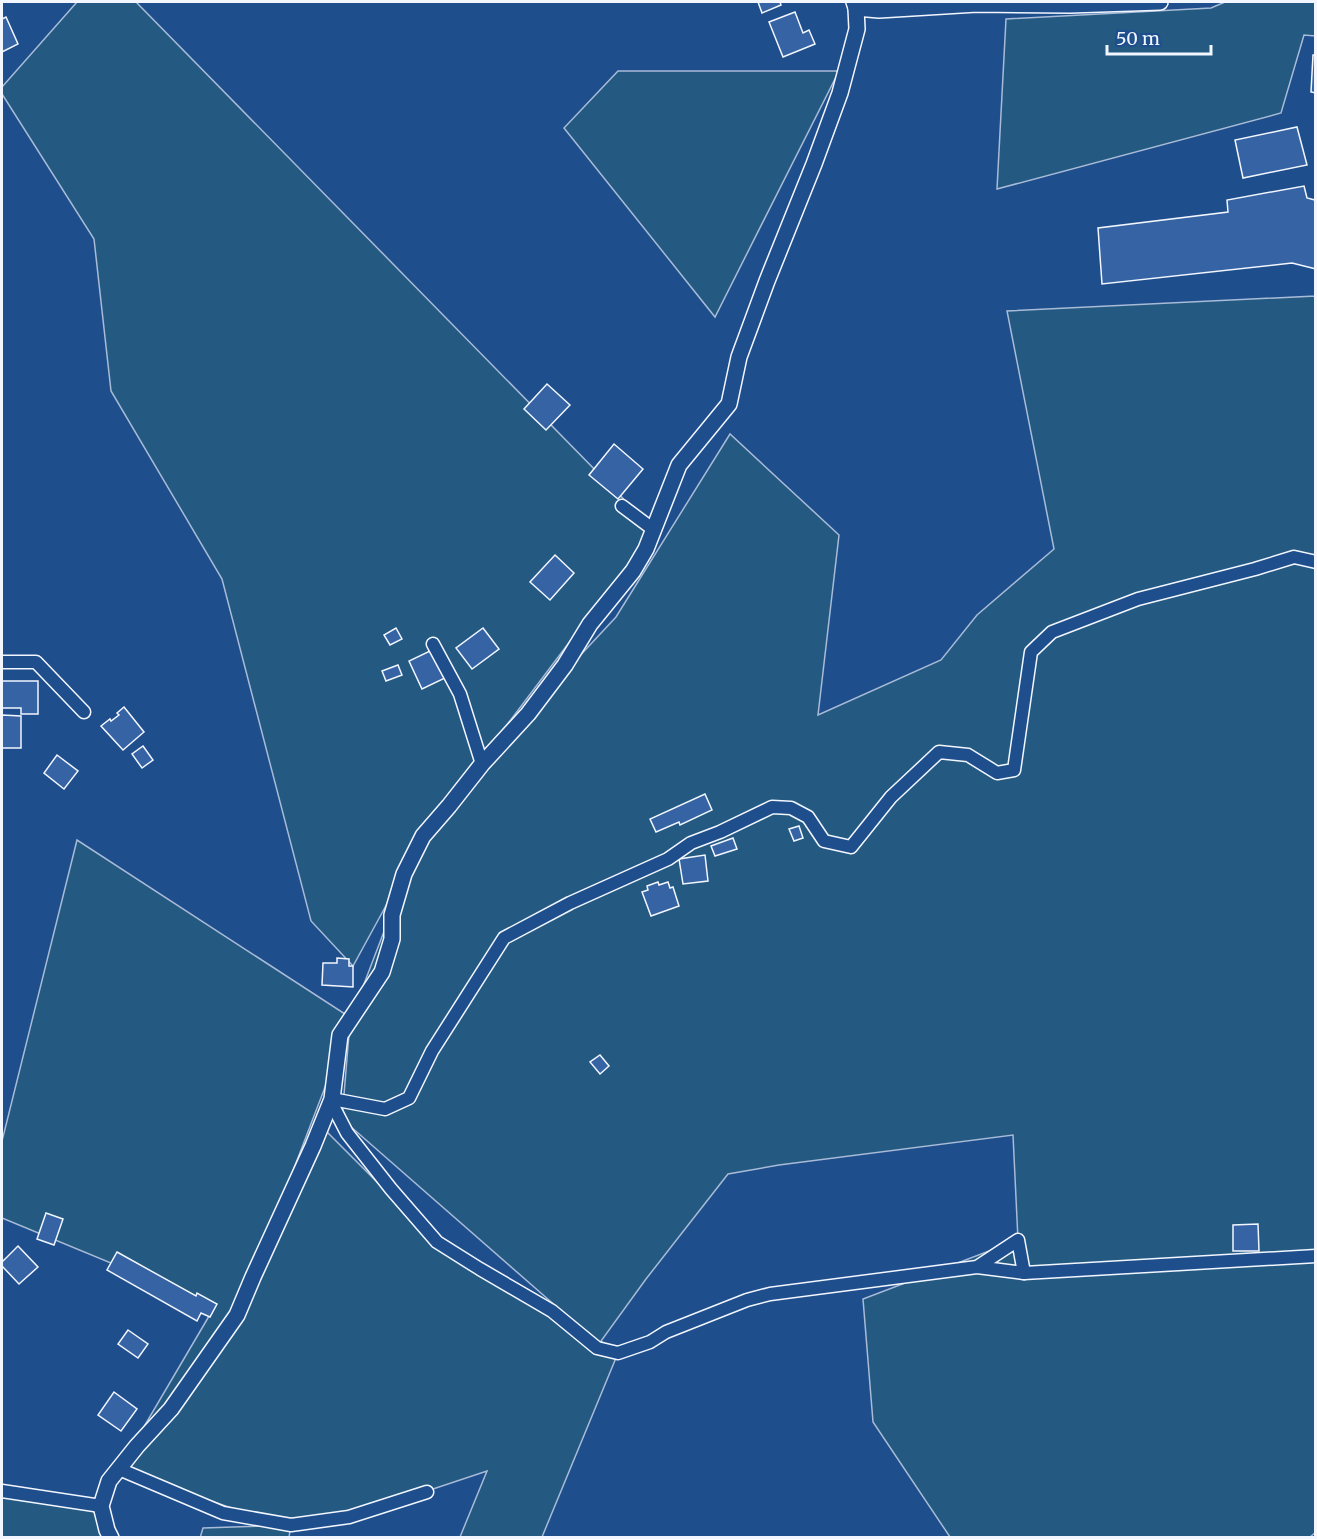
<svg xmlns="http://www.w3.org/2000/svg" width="1317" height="1539" font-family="Merriweather,serif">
  <rect width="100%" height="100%" fill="#1f4e8c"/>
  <g fill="#245a82" stroke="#a8bbd7" stroke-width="1.5" fill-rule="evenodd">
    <path d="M77,2H136L654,530L423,836L519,721L616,617L730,434L839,535L818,715L941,660L977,615L1054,549L1007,311L1315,296V295L1316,1532L1310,1537H950L873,1422L863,1299L1018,1240L1013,1135L779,1165L728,1174L646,1279L601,1341L618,1353L542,1537H460L487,1471L349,1517L272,1522L119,1469L215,1306L2,1218V1141L77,840L351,1018L412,858L353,966L311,921L222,579L111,391L94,239L2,94V87ZM350,1022L342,1119L582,1329L427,1232L321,1126L291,1176Z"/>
    <polygon points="1225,2 1315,2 1315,36 1304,35 1281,113 997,189 1006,19 1211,8"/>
    <polygon points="618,71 839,71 715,317 564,128"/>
    <polygon points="2,1484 4,1491 101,1506 117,1537 2,1537"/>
    <polygon points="291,1525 289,1537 200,1538 203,1528"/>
  </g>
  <g fill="#3563a3" stroke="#f2f6ff" stroke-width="1.5">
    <polygon points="758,2 780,2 781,5 762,13"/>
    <polygon points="795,12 803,33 809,30 815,44 783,57 769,22"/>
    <polygon points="6,17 18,44 2,52 2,19"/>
    <polygon points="1313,55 1316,55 1316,93 1311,92"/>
    <polygon points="1297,127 1307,165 1243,178 1235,140"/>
    <polygon points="1304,186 1307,198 1315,200 1316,197 1316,269 1292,263 1102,284 1098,228 1228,212 1227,200"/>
    <polygon points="547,384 570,405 546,430 524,409"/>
    <polygon points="614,444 643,469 618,499 589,475"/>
    <polygon points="555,555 574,573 550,600 530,582"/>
    <polygon points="396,628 402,639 390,645 384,635"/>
    <polygon points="483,628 499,649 472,669 456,648"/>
    <polygon points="432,650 445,678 422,689 409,661"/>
    <polygon points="398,665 402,675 386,681 382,671"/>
    <polygon points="2,681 38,681 38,714 21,714 21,708 2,708"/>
    <polygon points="124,707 144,732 123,750 101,726 110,719 111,721 119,715 117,713"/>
    <polygon points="2,715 21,716 21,748 2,748"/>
    <polygon points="143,746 153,760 142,768 132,754"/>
    <polygon points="57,755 78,771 64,789 44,773"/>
    <polygon points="705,794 712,810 680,825 679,822 656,832 650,819"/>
    <polygon points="799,826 803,838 794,841 789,829"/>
    <polygon points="733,838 737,849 715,856 711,846"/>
    <polygon points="705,855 708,881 683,884 679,859"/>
    <polygon points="658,882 659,885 668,882 670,888 673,887 679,906 651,916 642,892 648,890 647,886"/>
    <polygon points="337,958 349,959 349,966 353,966 353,987 322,985 323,963 337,963"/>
    <polygon points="600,1055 609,1066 600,1074 590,1062"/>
    <polygon points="46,1213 63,1219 54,1245 37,1239"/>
    <polygon points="1258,1224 1259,1251 1233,1251 1233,1225"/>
    <polygon points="18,1246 38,1267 19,1284 2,1266 2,1262"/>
    <polygon points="117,1252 196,1296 197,1293 217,1304 210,1317 201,1313 197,1321 107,1270"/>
    <polygon points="128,1330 148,1344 138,1358 118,1344"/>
    <polygon points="114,1392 137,1409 121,1431 98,1415"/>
  </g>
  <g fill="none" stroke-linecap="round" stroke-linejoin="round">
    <g stroke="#f2f6ff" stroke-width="15">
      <g id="minor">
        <polyline points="622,506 654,530"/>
        <polyline points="433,644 460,694 482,764"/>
        <polyline points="2,662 36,662 84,712"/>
        <polyline points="332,1099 385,1109 409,1098 432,1051 504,938 570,903 668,859 691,843 720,832 772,807 791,808 808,817 824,841 851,847 891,797 939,752 968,755 997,773 1014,770 1031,652 1052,632 1138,599 1255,569 1294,557 1316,562"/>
        <polyline points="331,1102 347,1133 391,1189 437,1242 480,1269 552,1311 597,1348 618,1353 650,1342 666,1332 747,1300 770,1294 977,1267 1018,1240 1024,1273 977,1267"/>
        <polyline points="1024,1273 1316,1256"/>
        <polyline points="119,1469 223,1513 291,1525 349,1517 427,1492"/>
        <polyline points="2,1491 101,1506"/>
      </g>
    </g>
    <g stroke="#f2f6ff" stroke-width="18">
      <g id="tertiary">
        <polyline points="854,2 856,8 879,10 977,4 1070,5 1160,2"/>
        <polyline points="111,1538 107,1530 101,1506 109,1481 137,1446 171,1409 237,1315 253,1277 313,1146 332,1099 340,1035 382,972 392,939 392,915 404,874 423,836 449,806 482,764 528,714 565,665 590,624 633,571 646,549 679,465 729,404 739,357 767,281 814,164 840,93 857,29 856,8"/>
      </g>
    </g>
    <use href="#minor" stroke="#1f4e8c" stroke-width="12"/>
    <use href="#tertiary" stroke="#1f4e8c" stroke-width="15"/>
  </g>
  <rect width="1317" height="1539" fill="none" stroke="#f2f6ff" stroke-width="6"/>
  <path d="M1107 45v9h104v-9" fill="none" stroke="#f2f6ff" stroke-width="3"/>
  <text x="1116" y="45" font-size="18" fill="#f2f6ff" stroke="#1f4e8c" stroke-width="4.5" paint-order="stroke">50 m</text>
</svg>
